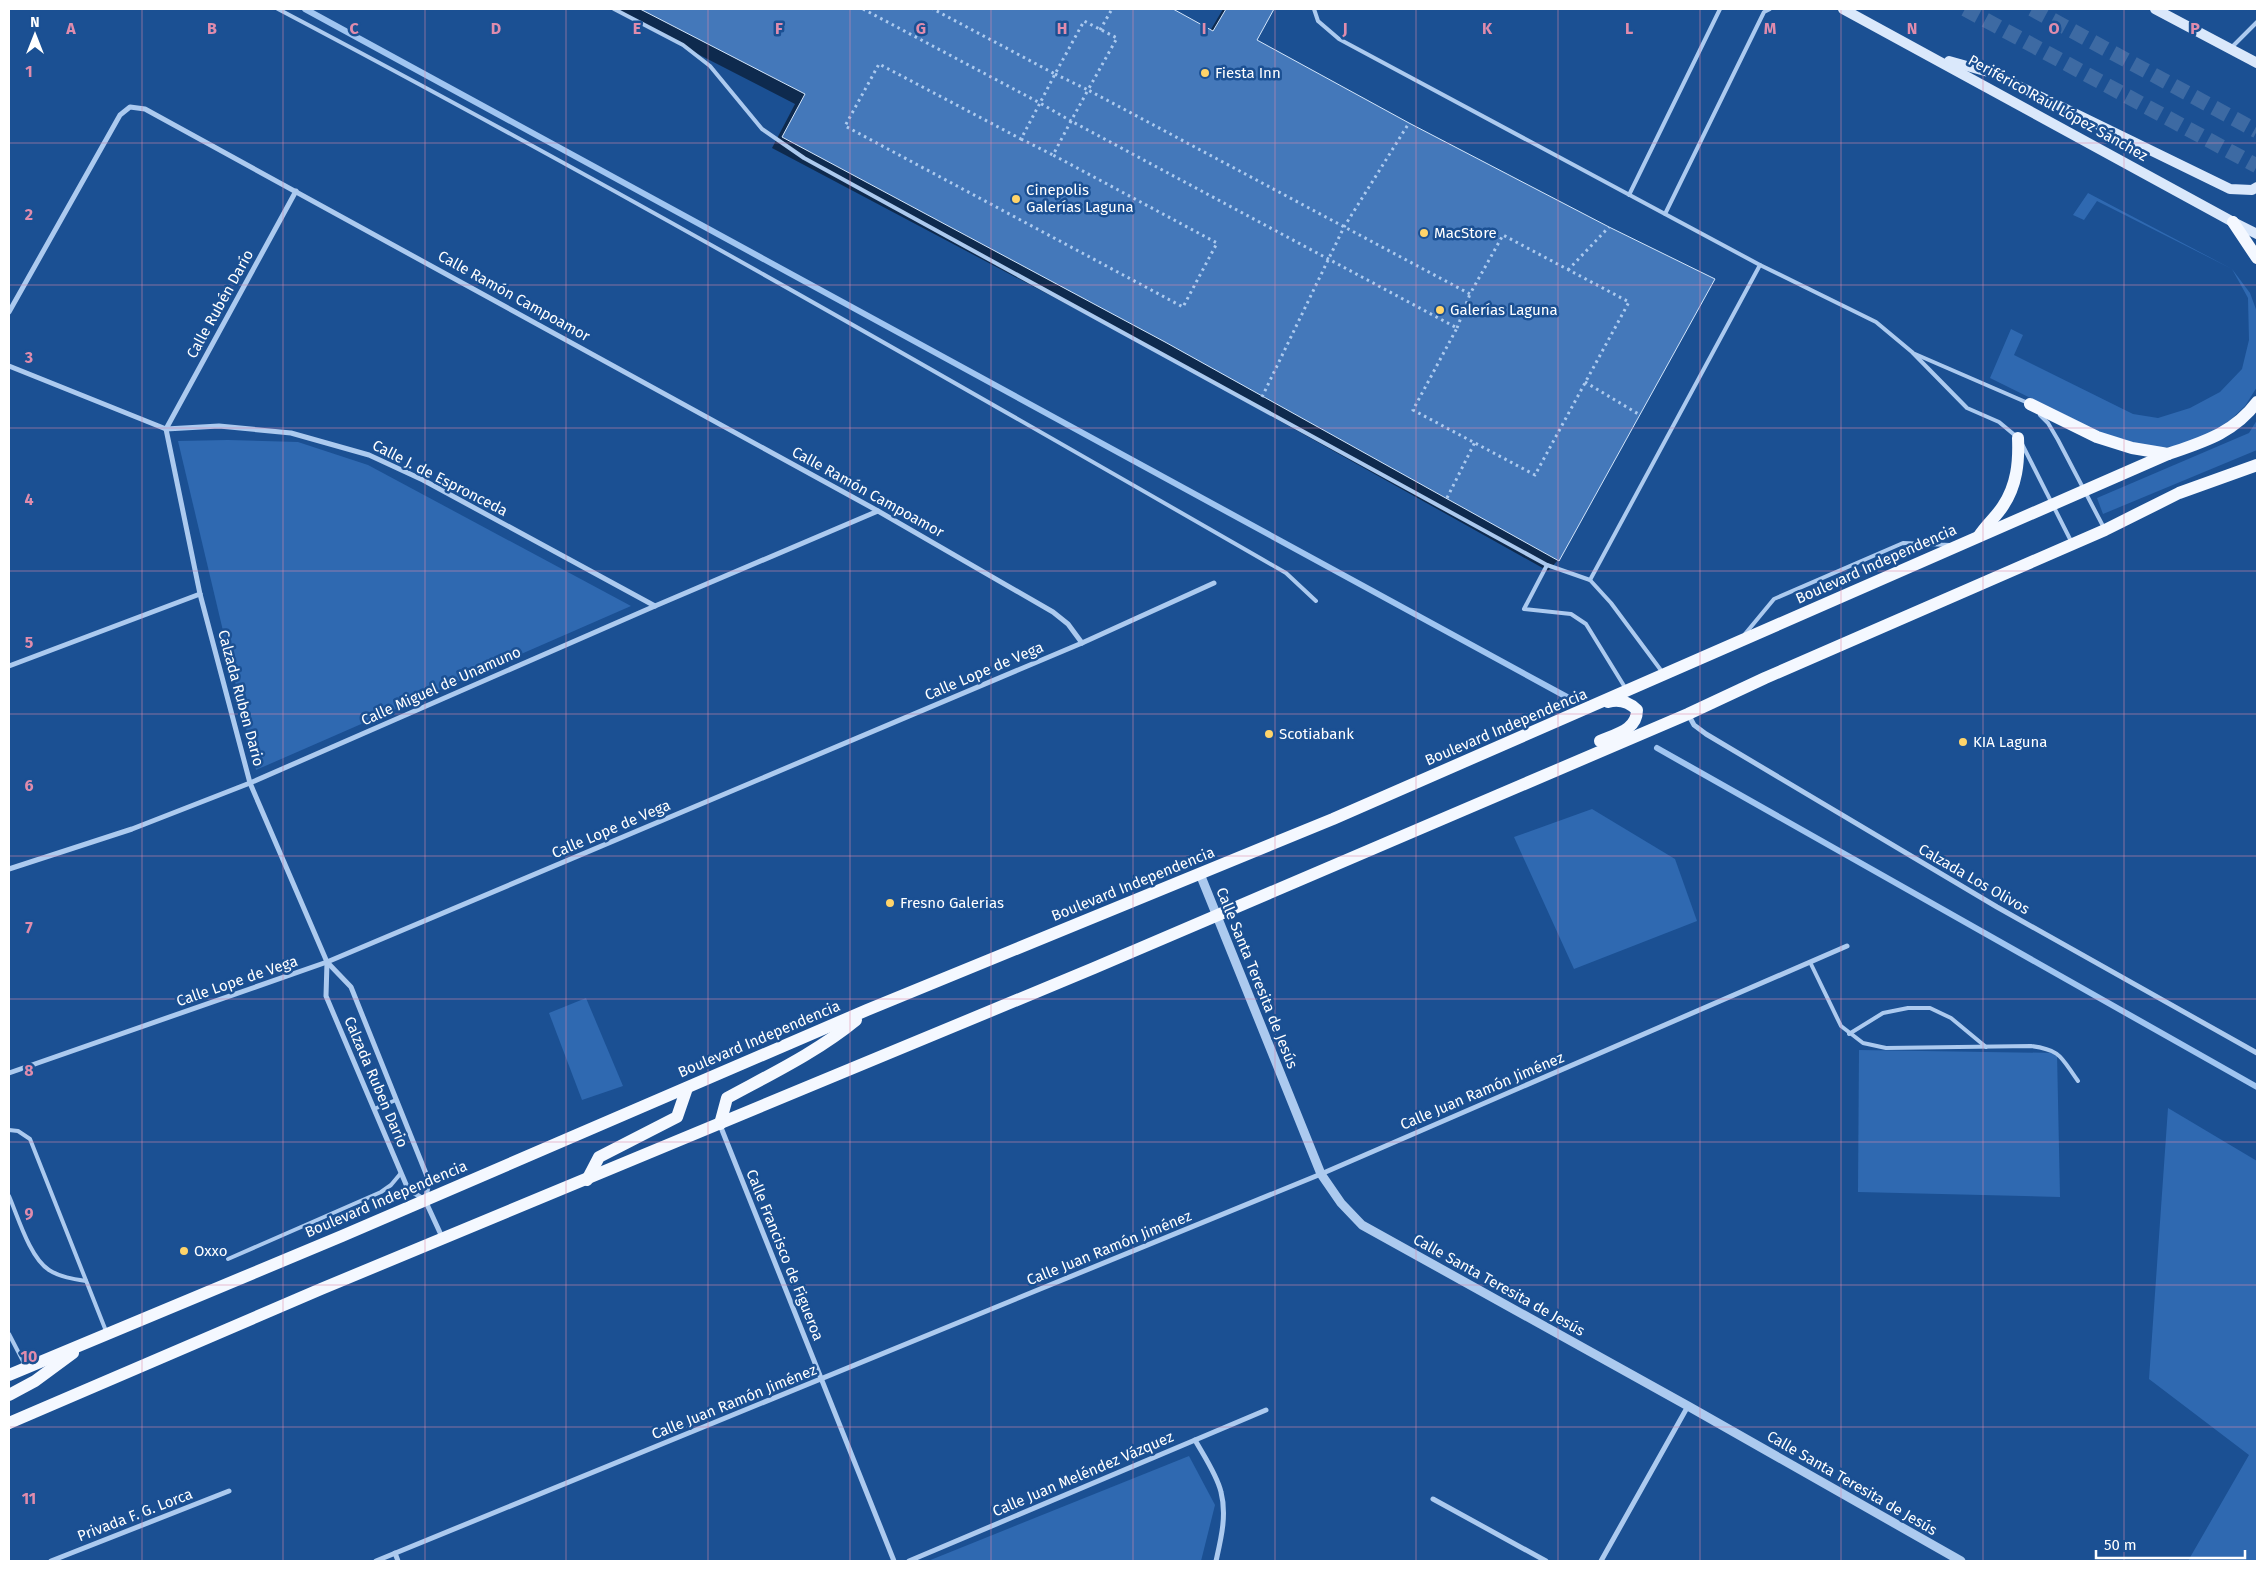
<svg xmlns="http://www.w3.org/2000/svg" width="2266" height="1570" font-family="'Fira Sans',sans-serif">
  <rect width="100%" height="100%" fill="#1b5093"/>
  <g fill="#2f69b1">
    <polygon points="2088,193 2232,269 2250,293 2257,312 2257,387 2245,406 2224,426 2182,446 2134,449 1990,378 2011,329 2023,335 2014,355 2133,414 2158,418 2190,408 2220,392 2242,369 2249,340 2248,298 2232,269 2097,201 2084,220 2073,215"/>
    <polygon points="2257,420 2257,450 2103,514 2097,498 2249,433"/>
    <polygon points="228,440 298,442 368,465 631,606 256,770 178,441"/>
    <polygon points="1592,809 1675,859 1697,921 1574,969 1514,837"/>
    <polygon points="586,998 623,1086 582,1100 549,1013"/>
    <polygon points="1859,1050 2057,1053 2060,1197 1858,1192"/>
    <polygon points="2168,1108 2257,1161 2257,1561 2188,1561 2249,1455 2149,1379"/>
    <polygon points="1189,1456 1215,1505 1201,1561 928,1561"/>
  </g>
  <polygon fill="#0007" points="610,9 1170,9 1210,31 1223,9 1272,9 1255,40 1558,560 1548,571 1155,351 772,148 795,104"/>
  <g fill="none" stroke-linecap="round" stroke-linejoin="round">
    <g stroke="#a0c5f1" stroke-width="6">
      <polyline points="305,9 1567,697"/>
      <polyline points="1657,748 2257,1087"/>
    </g>
  </g>
  <polygon fill="#4478ba" stroke="#d3e5fa" points="640,9 1173,9 1213,31 1226,9 1274,9 1257,40 1409,123 1609,227 1715,279 1559,561 1165,342 782,137 805,94"/>
  <g fill="none" stroke-linecap="round" stroke-linejoin="round">
    <g stroke="#3d6aa3" stroke-width="15" stroke-dasharray="15 8" stroke-linecap="butt">
      <polyline points="1965,9 2257,166"/>
      <polyline points="2032,9 2257,131"/>
    </g>
    <g stroke="#accaef" stroke-width="3" stroke-dasharray="2.5 4" stroke-linecap="butt">
      <polyline points="863,9 1040,103 1021,139 879,64 845,126 1183,307 1217,243 1053,155 1071,121 1457,328 1413,410 1535,475 1629,302 1503,235 1470,294 1088,90 1117,38 1084,21 1055,74 933,9"/>
      <polyline points="1100,30 1112,9"/>
      <polygon points="1055,74 1088,90 1071,121 1040,103"/>
      <polyline points="1021,139 1053,155"/>
      <polyline points="1568,270 1609,227"/>
      <polyline points="1457,328 1470,294"/>
      <polyline points="1585,382 1640,415"/>
      <polyline points="1262,397 1344,227 1409,123"/>
      <polyline points="1447,498 1475,442"/>
    </g>
    <g stroke="#accaef" stroke-width="4">
      <path d="M278,9C618,188 952,381 1286,573L1316,601"/>
      <polyline points="614,9 683,45 710,66 762,129 804,158 1547,565 1590,580 1760,265 1339,39 1318,21 1314,9"/>
      <polyline points="2230,49 2257,22"/>
      <polyline points="1629,195 1720,9"/>
      <polyline points="1665,214 1764,12 1770,9"/>
      <polyline points="1760,265 1876,322 1912,352 1967,408 1999,422 2017,437"/>
      <polyline points="1915,354 2028,403"/>
      <polyline points="2040,415 2048,423 2058,440 2104,528"/>
      <polyline points="2022,444 2072,543"/>
      <polyline points="1547,565 1524,609 1571,614 1586,624 1626,689"/>
      <polyline points="1590,580 1611,603 1663,673"/>
      <polyline points="1745,634 1774,599 1903,543 1950,545"/>
      <path d="M1810,962L1841,1026L1863,1043L1886,1048L2031,1046C2062,1050 2061,1058 2078,1081"/>
      <polyline points="1849,1034 1883,1013 1908,1008 1930,1008 1951,1018 1986,1047"/>
      <polyline points="374,1109 396,1100"/>
      <polyline points="9,1130 18,1131 30,1139 106,1331"/>
      <path d="M9,1196C18,1217 30,1258 49,1270C60,1277 73,1279 86,1281"/>
      <polyline points="228,1259 381,1192 391,1185 401,1173"/>
      <polyline points="9,1334 25,1365"/>
    </g>
    <g stroke="#accaef" stroke-width="5">
      <polyline points="9,312 120,115 130,107 145,109 878,511 1053,612 1068,624 1082,643"/>
      <polyline points="9,366 166,429 219,426 291,433 369,455 423,480 655,606"/>
      <polyline points="166,429 200,594 250,783 327,962 351,987 429,1181 426,1197"/>
      <polyline points="166,429 296,191"/>
      <polyline points="9,666 200,594"/>
      <polyline points="1688,714 1694,725 1706,734 1997,907 2257,1053"/>
      <polyline points="9,869 132,829 250,783 655,606 878,511"/>
      <polyline points="327,962 326,996 408,1189 425,1200 442,1237"/>
      <polyline points="9,1073 327,962 1082,643 1214,583"/>
      <polyline points="720,1125 894,1561"/>
      <path d="M1195,1440C1204,1456 1217,1475 1221,1492C1227,1515 1221,1539 1216,1561"/>
      <polyline points="1433,1499 1546,1561"/>
      <polyline points="395,1553 398,1561"/>
      <polyline points="51,1561 229,1491"/>
      <polyline points="376,1561 1321,1174 1847,946"/>
      <polyline points="909,1561 1266,1410"/>
      <polyline points="1601,1561 1688,1406"/>
    </g>
    <polyline stroke="#accaef" stroke-width="9" points="1200,874 1321,1174 1341,1203 1362,1225 1688,1406 1961,1561"/>
    <g stroke="#dae8fb" stroke-width="10">
      <polyline points="1843,9 2233,222 2257,234"/>
      <polyline points="2155,9 2257,63"/>
      <polyline points="1949,61 1992,73 2230,189 2252,190 2257,187"/>
    </g>
    <g stroke="#f4f8ff" stroke-width="12">
      <polyline points="2233,222 2257,258"/>
      <polyline points="2030,404 2097,437 2132,448 2168,454"/>
      <path d="M1979,536C1986,525 1996,517 2003,506C2017,485 2019,462 2018,438"/>
      <path d="M1600,741C1616,734 1637,730 1637,710C1629,702 1619,699 1608,702"/>
      <path d="M720,1124L727,1098C771,1074 817,1052 856,1020"/>
      <polyline points="587,1180 599,1157 677,1117 687,1088"/>
      <path d="M9,1375L342,1236L867,1010L1333,819L2168,454C2203,442 2234,433 2257,402"/>
      <polyline points="9,1395 35,1381 73,1353"/>
      <polyline points="9,1423 321,1289 1094,968 1688,714 1765,678 2105,530 2179,493 2257,465"/>
    </g>
  </g>
  <path fill="none" stroke="#e08cad" stroke-width="1" stroke-opacity="0.55" d="M142,9V1561M283,9V1561M425,9V1561M566,9V1561M708,9V1561M850,9V1561M991,9V1561M1133,9V1561M1275,9V1561M1416,9V1561M1558,9V1561M1700,9V1561M1841,9V1561M1983,9V1561M2124,9V1561M9,143H2257M9,285H2257M9,428H2257M9,571H2257M9,714H2257M9,856H2257M9,999H2257M9,1142H2257M9,1285H2257M9,1427H2257"/>
  <g fill="#ffd46a" stroke="#1b5093" stroke-width="2">
    <circle cx="1205" cy="73" r="5"/>
    <circle cx="1016" cy="199" r="5"/>
    <circle cx="1424" cy="233" r="5"/>
    <circle cx="1440" cy="310" r="5"/>
    <circle cx="1269" cy="734" r="5"/>
    <circle cx="1963" cy="742" r="5"/>
    <circle cx="890" cy="903" r="5"/>
    <circle cx="184" cy="1251" r="5"/>
  </g>
  <g text-anchor="middle" dominant-baseline="central" stroke-width="5" stroke-linejoin="round" paint-order="stroke">
    <g font-size="15" fill="#fff" stroke="#1b5093" text-anchor="start">
      <text x="1215" y="73">Fiesta Inn</text>
      <text x="1026" y="190">Cinepolis<tspan x="1026" dy="17">Galerías Laguna</tspan></text>
      <text x="1434" y="233">MacStore</text>
      <text x="1450" y="310">Galerías Laguna</text>
      <text x="1279" y="734">Scotiabank</text>
      <text x="1973" y="742">KIA Laguna</text>
      <text x="900" y="903">Fresno Galerias</text>
      <text x="194" y="1251">Oxxo</text>
    </g>
    <g font-size="15" fill="#fff" stroke="#1b5093">
      <text transform="translate(2058 108) rotate(29)">Periférico Raúl López Sánchez</text>
      <text transform="translate(514 296) rotate(29)">Calle Ramón Campoamor</text>
      <text transform="translate(220 304) rotate(-61)">Calle Rubén Darío</text>
      <text transform="translate(440 478) rotate(27)">Calle J. de Espronceda</text>
      <text transform="translate(868 492) rotate(29)">Calle Ramón Campoamor</text>
      <text transform="translate(1876 564) rotate(-24)">Boulevard Independencia</text>
      <text transform="translate(984 671) rotate(-23)">Calle Lope de Vega</text>
      <text transform="translate(441 686) rotate(-24)">Calle Miguel de Unamuno</text>
      <text transform="translate(241 698) rotate(75)">Calzada Ruben Dario</text>
      <text transform="translate(1506 727) rotate(-23)">Boulevard Independencia</text>
      <text transform="translate(611 829) rotate(-23)">Calle Lope de Vega</text>
      <text transform="translate(1974 879) rotate(30)">Calzada Los Olivos</text>
      <text transform="translate(1133 884) rotate(-22)">Boulevard Independencia</text>
      <text transform="translate(1257 978) rotate(68)">Calle Santa Teresita de Jesús</text>
      <text transform="translate(237 981) rotate(-19)">Calle Lope de Vega</text>
      <text transform="translate(759 1039) rotate(-23)">Boulevard Independencia</text>
      <text transform="translate(376 1082) rotate(67)">Calzada Ruben Dario</text>
      <text transform="translate(1482 1091) rotate(-23)">Calle Juan Ramón Jiménez</text>
      <text transform="translate(386 1199) rotate(-23)">Boulevard Independencia</text>
      <text transform="translate(1109 1248) rotate(-22)">Calle Juan Ramón Jiménez</text>
      <text transform="translate(785 1255) rotate(68)">Calle Francisco de Figueroa</text>
      <text transform="translate(1499 1285) rotate(29)">Calle Santa Teresita de Jesús</text>
      <text transform="translate(734 1402) rotate(-22)">Calle Juan Ramón Jiménez</text>
      <text transform="translate(1083 1474) rotate(-23)">Calle Juan Meléndez Vázquez</text>
      <text transform="translate(1852 1483) rotate(30)">Calle Santa Teresita de Jesús</text>
      <text transform="translate(135 1515) rotate(-21)">Privada F. G. Lorca</text>
    </g>
  </g>
  <g font-size="16" text-anchor="middle" font-weight="bold" fill="#e08cad" stroke="#1b5093" stroke-width="5" stroke-linejoin="round" paint-order="stroke">
    <text x="71" y="34">A</text>
    <text x="212" y="34">B</text>
    <text x="354" y="34">C</text>
    <text x="496" y="34">D</text>
    <text x="637" y="34">E</text>
    <text x="779" y="34">F</text>
    <text x="921" y="34">G</text>
    <text x="1062" y="34">H</text>
    <text x="1204" y="34">I</text>
    <text x="1345" y="34">J</text>
    <text x="1487" y="34">K</text>
    <text x="1629" y="34">L</text>
    <text x="1770" y="34">M</text>
    <text x="1912" y="34">N</text>
    <text x="2054" y="34">O</text>
    <text x="2195" y="34">P</text>
    <text x="29" y="77">1</text>
    <text x="29" y="220">2</text>
    <text x="29" y="363">3</text>
    <text x="29" y="505">4</text>
    <text x="29" y="648">5</text>
    <text x="29" y="791">6</text>
    <text x="29" y="933">7</text>
    <text x="29" y="1076">8</text>
    <text x="29" y="1219">9</text>
    <text x="29" y="1362">10</text>
    <text x="29" y="1504">11</text>
  </g>
  <rect width="2266" height="1570" fill="none" stroke="#ffffff" stroke-width="20"/>
  <g transform="translate(35 35)" stroke="#1b5093" stroke-width="4" paint-order="stroke">
  <path d="M0-4L9 19L0 12L-9 19Z" fill="#ffffff"/>
  <text y="-8" font-size="14" font-weight="bold" text-anchor="middle" fill="#ffffff">N</text>
  </g>
  <path d="M2096 1550v8h149v-8" fill="none" stroke="#ffffff" stroke-width="2.5"/>
  <text x="2104" y="1550" font-size="15" fill="#ffffff" stroke="#1b5093" stroke-width="4" paint-order="stroke">50 m</text>
</svg>
